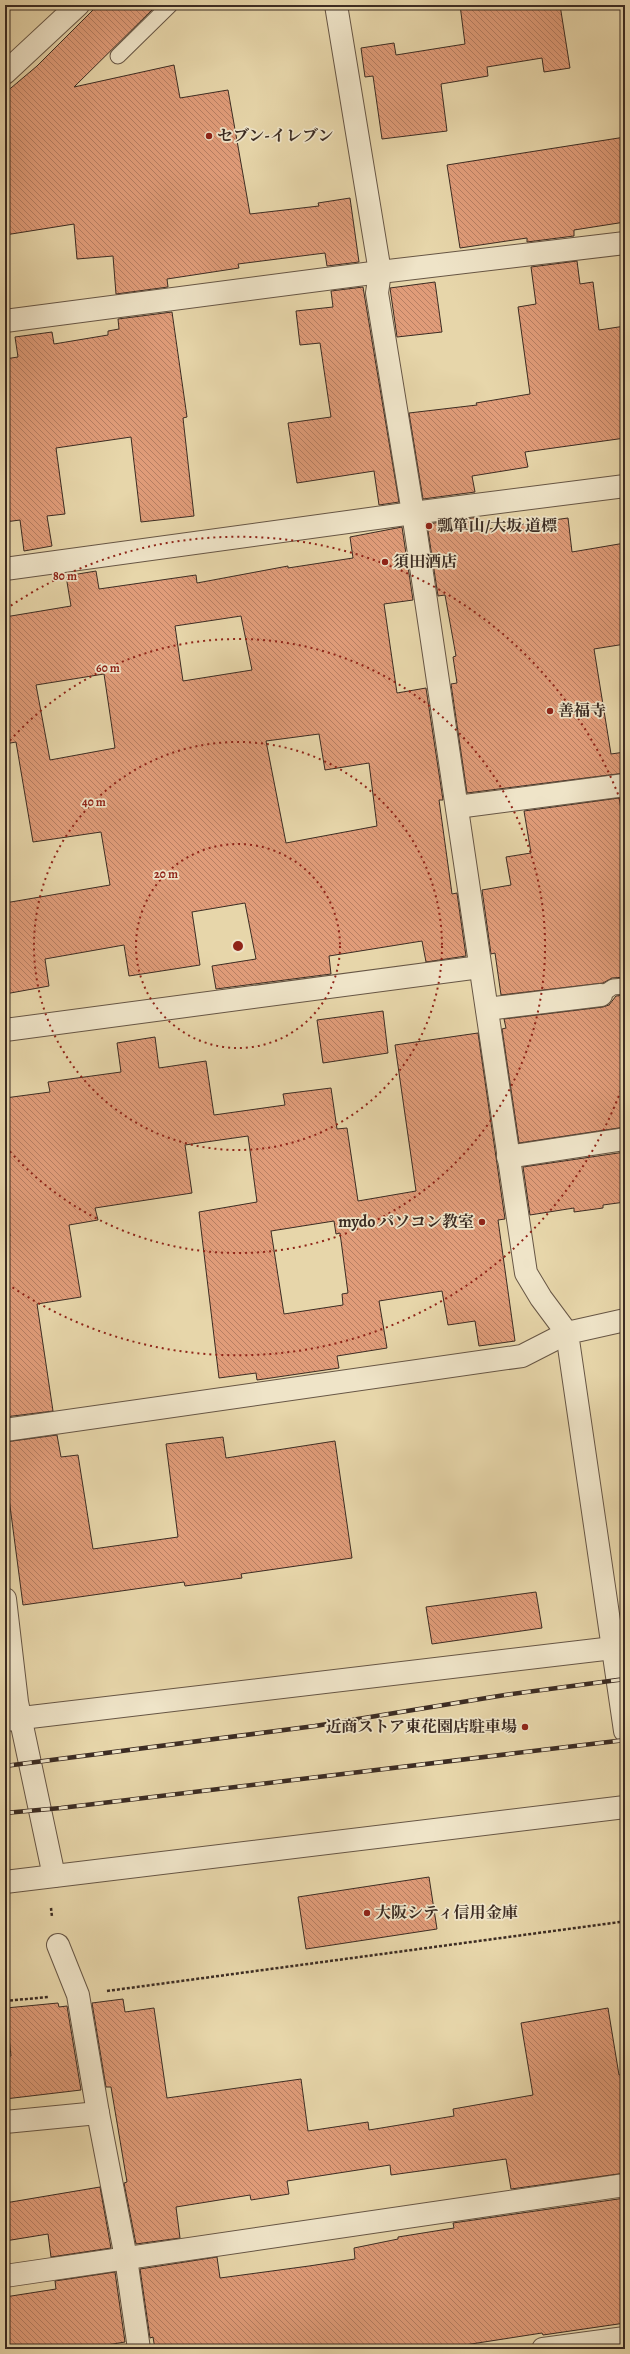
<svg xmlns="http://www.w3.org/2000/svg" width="630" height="2354" font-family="Alegreya,'Noto Serif JP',serif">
  <defs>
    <pattern id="building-back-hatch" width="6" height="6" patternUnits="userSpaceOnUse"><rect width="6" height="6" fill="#e09c79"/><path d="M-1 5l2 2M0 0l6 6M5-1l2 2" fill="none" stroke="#b77f63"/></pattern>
  </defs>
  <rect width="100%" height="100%" fill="#e7d6aa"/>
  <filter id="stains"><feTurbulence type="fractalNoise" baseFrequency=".005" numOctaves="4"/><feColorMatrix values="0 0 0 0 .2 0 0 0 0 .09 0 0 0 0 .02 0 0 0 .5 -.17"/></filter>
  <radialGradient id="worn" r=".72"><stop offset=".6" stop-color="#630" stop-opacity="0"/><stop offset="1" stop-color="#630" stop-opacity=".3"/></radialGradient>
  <g fill="url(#building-back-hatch)" stroke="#3c2c23" fill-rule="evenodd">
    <polygon points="98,5 157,5 74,87 174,65 180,98 228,90 250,214 319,206 318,203 350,198 359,262 327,266 325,253 238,264 239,268 167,279 168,287 116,294 113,256 77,259 74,224 5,235 5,93 37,66"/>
    <polygon points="460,5 560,5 570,68 544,72 542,58 487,67 488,76 441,84 447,131 382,139 373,76 365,77 361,48 394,43 396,55 465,44"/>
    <polygon points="625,137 625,222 574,230 574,236 527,242 527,238 460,248 447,165"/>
    <polygon points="577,261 580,284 593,282 599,330 625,326 625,438 525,452 528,467 472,476 475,492 423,499 409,413 477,405 476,403 530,394 518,307 536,304 531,267"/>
    <polygon points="435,282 442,332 397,337 390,288"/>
    <polygon points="363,287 399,502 379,505 374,471 297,483 288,423 331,417 320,343 300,345 296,311 333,307 331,291"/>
    <polygon points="172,312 187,417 183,418 194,516 141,522 131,437 56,448 65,514 47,516 52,546 24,551 20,520 5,522 5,359 18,357 15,337 52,332 54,344 108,335 108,331 119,329 118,319"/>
    <polygon points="479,517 481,530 568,518 572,552 625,543 625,644 594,649 611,754 625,752 625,773 467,793 451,684 457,683 453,657 456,656 445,595 438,596 427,524"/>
    <path d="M402,527L413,600L384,604L397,693L426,688L443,800H439L452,894L457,893L466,956L426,962L422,941L329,956L331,974L216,989L212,966L256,959L245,903L192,912L200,965L129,976L124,945L45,959L49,986L5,994V903L110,885L101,832L33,842L16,742L5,744V617L71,606L66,576L96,571L99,589L196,575L197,583L288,566V568L353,558L350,537ZM241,616L252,670L183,681L175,626ZM104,674L115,748L50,760L36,685ZM319,734L325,770L369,763L377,826L286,843L266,741Z"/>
    <polygon points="619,798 625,829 625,977 612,978 603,983 501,995 495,953 491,954 482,890 511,885 506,857 531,853 524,811"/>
    <polygon points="625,995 625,1127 519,1143 502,1029 506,1028 504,1019 603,1007 609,1005 616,996"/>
    <polygon points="383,1011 388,1053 323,1063 317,1020"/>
    <path d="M478,1033L505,1219L498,1220L515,1341L479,1346L475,1321L448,1325L442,1291L379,1301L387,1348L337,1356L339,1368L257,1380L256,1373L219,1378L199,1212L257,1202L248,1136L185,1145L192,1193L95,1208L98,1220L69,1225L81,1297L37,1304L53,1411L5,1417V1237L10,1236L5,1201V1098L50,1092L48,1082L121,1072L117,1043L155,1037L159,1068L206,1061L214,1115L285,1105L283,1094L331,1088L337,1129L347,1128L358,1201L416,1191L395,1045ZM334,1221L336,1234L340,1233L348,1293L342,1294L343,1305L284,1314L271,1231Z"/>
    <polygon points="625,1152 625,1202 603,1205 603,1208 574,1212 574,1208 530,1215 523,1167"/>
    <polygon points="57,1435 61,1457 78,1455 93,1549 178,1537 166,1444 223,1437 226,1458 335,1441 352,1558 241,1574 242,1578 185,1586 184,1582 23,1605 5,1468 5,1442"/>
    <polygon points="536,1592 542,1628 432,1644 426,1607"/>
    <polygon points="429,1877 437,1929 306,1949 298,1897"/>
    <polygon points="123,1999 125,2012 154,2008 167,2098 301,2079 308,2131 368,2122 369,2130 454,2116 453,2109 533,2095 521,2023 608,2008 619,2075 625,2074 625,2173 511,2189 506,2159 391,2175 390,2165 287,2181 289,2194 251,2200 250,2195 176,2207 180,2238 136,2244 124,2183 127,2182 111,2087 106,2087 92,2003"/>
    <polygon points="58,2003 59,2007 67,2006 81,2090 5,2099 5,2057 11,2056 6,2008"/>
    <polygon points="100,2187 111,2248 51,2257 48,2234 5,2241 5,2203"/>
    <polygon points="625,2198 625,2323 543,2335 542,2333 439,2349 155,2349 153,2337 150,2338 140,2269 217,2257 220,2278 309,2266 355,2259 354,2248 398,2239 398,2237 454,2228 453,2223"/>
    <polygon points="115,2272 125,2342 83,2349 5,2349 5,2297 56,2289 55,2281"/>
  </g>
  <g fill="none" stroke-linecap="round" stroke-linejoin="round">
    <g stroke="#675645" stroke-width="17">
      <g id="service">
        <polyline points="118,56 170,5"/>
        <polyline points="601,995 613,987 625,986"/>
      </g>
    </g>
    <g stroke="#675645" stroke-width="24">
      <g id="minor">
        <polyline points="5,73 78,5"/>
        <polyline points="5,321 380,272 625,243"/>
        <polyline points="5,569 413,513 625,486"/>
        <polyline points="457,807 625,785"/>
        <polyline points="487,1009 601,995"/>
        <polyline points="5,1030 480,967"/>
        <polyline points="508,1157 625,1139"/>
        <polyline points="5,1430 522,1356 567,1333 541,1298 526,1273 413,513 377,293 380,272 336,5"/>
        <polyline points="5,1599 17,1702 54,1876"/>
        <polyline points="5,1720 613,1648"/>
        <polyline points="58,1945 78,1995 98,2113 126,2258 139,2349"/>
        <polyline points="5,2122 98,2113"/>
        <polyline points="5,2276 625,2185"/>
        <polyline points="543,2349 625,2338"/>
      </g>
    </g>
    <g stroke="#675645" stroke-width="24">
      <g id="tertiary">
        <polyline points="625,1320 567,1333 625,1731"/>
        <polyline points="5,1882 625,1807"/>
      </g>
    </g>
    <g stroke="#3c2c23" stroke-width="2.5" stroke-dasharray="3 2" stroke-linecap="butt">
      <polyline points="51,1908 52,1917"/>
      <polyline points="107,1991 620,1922"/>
      <polyline points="5,2001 48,1997"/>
    </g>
    <use href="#service" stroke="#efe4c8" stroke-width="15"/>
    <use href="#minor" stroke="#efe4c8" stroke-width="22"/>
    <use href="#tertiary" stroke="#efe4c8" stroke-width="22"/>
    <g stroke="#3c2c23" stroke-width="4.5">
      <g id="rail">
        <polyline points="5,1766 315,1726 505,1695 625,1679"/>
        <polyline points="5,1813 61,1808 625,1740"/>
      </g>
    </g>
    <use href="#rail" stroke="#efe4c8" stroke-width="3" stroke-dasharray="9" stroke-linecap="butt"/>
  </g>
  <g fill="none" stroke="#8f2418" stroke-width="2" stroke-dasharray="2 4">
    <circle cx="238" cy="946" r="102"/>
    <circle cx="238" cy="946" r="204"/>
    <path d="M6 745A307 307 0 1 1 6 1147"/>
    <path d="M625 1079A409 409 0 0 1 6 1283M6 609A409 409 0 0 1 625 813"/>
  </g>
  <g fill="#8f2418" stroke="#efe4c8" stroke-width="1.5">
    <circle cx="209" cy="136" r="4"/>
    <circle cx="429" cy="526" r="4"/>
    <circle cx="385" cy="562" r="4"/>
    <circle cx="550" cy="711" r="4"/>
    <circle cx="482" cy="1222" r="4"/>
    <circle cx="525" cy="1727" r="4"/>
    <circle cx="367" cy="1913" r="4"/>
  </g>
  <g text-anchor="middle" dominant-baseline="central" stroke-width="3.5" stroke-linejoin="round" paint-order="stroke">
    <g font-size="16" font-weight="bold" fill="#3c2c23" stroke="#efe4c8" text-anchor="start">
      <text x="217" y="136">セブン-イレブン</text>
      <text x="437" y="526">瓢箪山/大坂 道標</text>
      <text x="393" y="562">須田酒店</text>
      <text x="558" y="711">善福寺</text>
      <text x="474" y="1222" text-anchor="end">mydo パソコン教室</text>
      <text x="517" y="1727" text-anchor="end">近商ストア東花園店駐車場</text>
      <text x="375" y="1913">大阪シティ信用金庫</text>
    </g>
  </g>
  <circle cx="238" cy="946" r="6" fill="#8f2418" stroke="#efe4c8" stroke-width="2"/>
  <g font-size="12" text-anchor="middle" font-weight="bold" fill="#8f2418" stroke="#efe4c8" stroke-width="3.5" stroke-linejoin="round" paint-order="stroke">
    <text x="65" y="580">80 m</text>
    <text x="108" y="672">60 m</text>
    <text x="94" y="806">40 m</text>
    <text x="166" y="878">20 m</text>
  </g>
  <rect width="630" height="2354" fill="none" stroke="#e7d6aa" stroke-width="20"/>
  <rect x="6" y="6" width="618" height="2342" fill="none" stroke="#3c2c23" stroke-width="2"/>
  <rect x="10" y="10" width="610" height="2334" fill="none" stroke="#3c2c23"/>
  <rect width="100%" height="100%" filter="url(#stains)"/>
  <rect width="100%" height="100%" fill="url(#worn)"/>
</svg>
